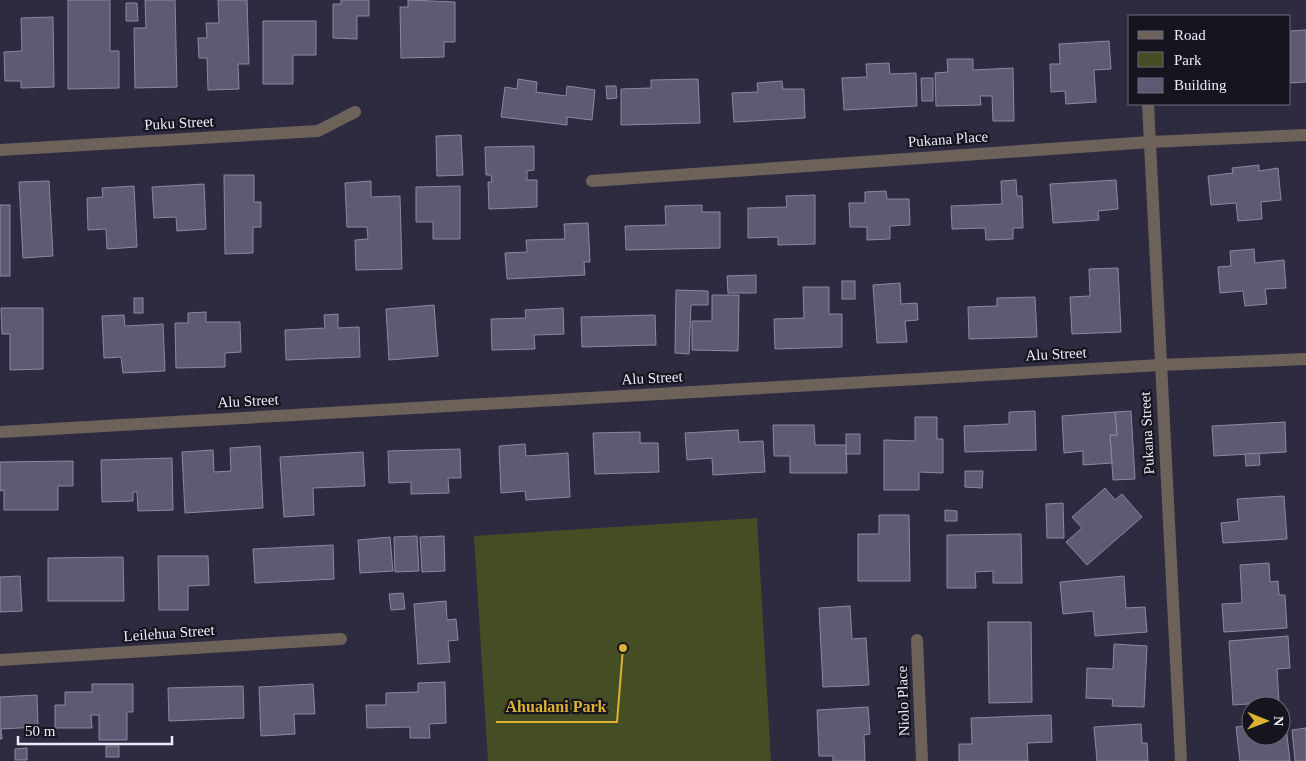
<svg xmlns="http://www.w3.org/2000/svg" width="1306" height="761" font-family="Georgia,serif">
  <rect width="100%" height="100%" fill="#2e2b41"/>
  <polygon fill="#454d25" points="757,518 771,761 488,761 474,536"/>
  <g fill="#5d5b73" stroke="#8b88a3">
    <polygon points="68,0 110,0 110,51 119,51 119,88 68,89"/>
    <polygon points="145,0 175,0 177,87 135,88 134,28 146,28"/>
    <polygon points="218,0 247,0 249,64 238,64 239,89 208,90 207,58 199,58 198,38 207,38 206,23 219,23"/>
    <polygon points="341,0 369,0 369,16 357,16 357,39 333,38 333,4 341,4"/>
    <polygon points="408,0 455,2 455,42 444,42 444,57 401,58 400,7 408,7"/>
    <polygon points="126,3 137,3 138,21 126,21"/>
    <polygon points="53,17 54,87 21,88 21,81 5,81 4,52 22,51 21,18"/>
    <polygon points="263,21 316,21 316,55 293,55 293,84 263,84"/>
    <polygon points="1306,30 1306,82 1290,83 1290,31"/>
    <polygon points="1109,41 1111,69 1094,70 1096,102 1066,104 1065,91 1051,92 1050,64 1060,64 1059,44"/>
    <polygon points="947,59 973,59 973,70 1013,68 1014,121 993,121 992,96 980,96 981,105 936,106 935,73 948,72"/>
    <polygon points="889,63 890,74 916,73 917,106 844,110 842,78 867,77 866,64"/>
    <polygon points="921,78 933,78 933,101 922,101"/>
    <polygon points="518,79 537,82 536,92 566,96 567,86 595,90 592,120 567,117 567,125 501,117 505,87 517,89"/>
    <polygon points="698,79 700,123 621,125 621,89 651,88 651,80"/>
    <polygon points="782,81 783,89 804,89 805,118 734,122 732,93 758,92 757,83"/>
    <polygon points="606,86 616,86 617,98 607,99"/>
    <polygon points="461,135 463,175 437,176 436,136"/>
    <polygon points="534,146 534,170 527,171 527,180 537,180 537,207 489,209 488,182 492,182 491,175 486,175 485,147"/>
    <polygon points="1259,165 1259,171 1278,168 1281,200 1261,202 1262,219 1238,221 1236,203 1211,205 1208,176 1233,173 1232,168"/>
    <polygon points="224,175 254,175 254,202 261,202 261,227 253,227 253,253 225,254"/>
    <polygon points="1016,180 1017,196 1022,196 1023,228 1013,228 1013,239 986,240 985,228 952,229 951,206 1002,204 1001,181"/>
    <polygon points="1116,180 1118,209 1098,211 1099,220 1053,223 1050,184"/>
    <polygon points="49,181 53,256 23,258 19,182"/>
    <polygon points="371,181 371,197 400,196 402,269 356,270 355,240 368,239 367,227 347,227 345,183"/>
    <polygon points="204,184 206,229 177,231 176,217 154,218 152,187"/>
    <polygon points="134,186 137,247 107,249 106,229 88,230 87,198 103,197 102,188"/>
    <polygon points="460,186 460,239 433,239 433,222 416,222 416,187"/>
    <polygon points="886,191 887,199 909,199 910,225 890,226 890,239 867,240 867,227 850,227 849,203 865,203 865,192"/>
    <polygon points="815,195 815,244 778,245 778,237 748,238 748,208 787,207 786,196"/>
    <rect x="0" y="205" width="10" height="71"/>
    <polygon points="702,205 702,212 720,212 720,248 626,250 625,226 666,225 665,206"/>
    <polygon points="588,223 590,262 584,262 585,275 507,279 505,253 527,252 526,240 565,239 564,224"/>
    <polygon points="1254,249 1255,263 1284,260 1286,288 1265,289 1267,304 1245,306 1243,291 1220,293 1218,267 1231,266 1230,251"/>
    <polygon points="1118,268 1121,332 1072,334 1070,297 1090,296 1089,269"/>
    <polygon points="756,275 756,293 728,293 727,276"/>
    <rect x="842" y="281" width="13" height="18"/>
    <polygon points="900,283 901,304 917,303 918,320 905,321 907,342 877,343 873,285"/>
    <polygon points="803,287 829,287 829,314 842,314 842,347 775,349 774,319 804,318"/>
    <polygon points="676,290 708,291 708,305 691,305 689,354 675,353"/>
    <polygon points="712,295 739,295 738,351 692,350 692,321 712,321"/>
    <polygon points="1035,297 1037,337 969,339 968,307 997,306 997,298"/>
    <rect x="134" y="298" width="9" height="15"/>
    <polygon points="434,305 438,356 389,360 386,309"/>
    <polygon points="1,308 43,308 43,369 10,370 10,334 2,334"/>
    <polygon points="563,308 564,334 534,335 535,349 492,350 491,319 526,318 525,310"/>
    <polygon points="206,312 206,322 240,322 241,352 225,353 225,367 176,368 175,323 188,323 188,313"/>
    <polygon points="338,314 338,328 359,327 360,357 286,360 285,330 325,328 324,315"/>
    <polygon points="124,315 125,326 163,324 165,371 123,373 121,357 104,358 102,316"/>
    <polygon points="655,315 656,345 582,347 581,317"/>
    <polygon points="1035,411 1036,450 965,452 964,426 1009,424 1009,412"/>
    <polygon points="1131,411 1135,479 1113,480 1110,435 1117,435 1115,412"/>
    <polygon points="1115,412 1117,435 1110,435 1112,463 1083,465 1083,451 1064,453 1062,416"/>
    <polygon points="915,417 937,417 937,439 943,439 943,473 919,472 919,490 884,490 884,440 915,441"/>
    <polygon points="1285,422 1286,452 1214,456 1212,426"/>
    <polygon points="773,425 814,425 815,445 846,445 847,473 790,473 790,456 774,456"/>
    <polygon points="738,430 739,442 763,441 765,472 713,475 712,458 687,460 685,433"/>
    <polygon points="640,432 640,443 658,443 659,472 595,474 593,433"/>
    <rect x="846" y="434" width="14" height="20"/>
    <polygon points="525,444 526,456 568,453 570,497 526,500 525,491 501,493 499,446"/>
    <polygon points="260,446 263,508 185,513 182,452 213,450 214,472 231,471 230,448"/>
    <polygon points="460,449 461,478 448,478 449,493 411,494 411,482 389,483 388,451"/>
    <polygon points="363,452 365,486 313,488 314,515 284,517 280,457"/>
    <polygon points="1259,453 1260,465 1246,466 1245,454"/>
    <polygon points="172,458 173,510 138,511 137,492 133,492 133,501 102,502 101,460"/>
    <polygon points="73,461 73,486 58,486 58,510 4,510 4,490 0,491 0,462"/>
    <polygon points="965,471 983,471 982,488 965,487"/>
    <polygon points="1105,488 1115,500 1122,494 1142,517 1087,565 1066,542 1082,528 1072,517"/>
    <polygon points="1284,496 1287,539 1223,543 1221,523 1239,521 1237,499"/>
    <polygon points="1063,503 1064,538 1047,538 1046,504"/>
    <polygon points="945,510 957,511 957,521 945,521"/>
    <polygon points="879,515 909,515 910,581 858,581 858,534 879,534"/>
    <polygon points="1021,534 1022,583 993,583 993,571 975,572 976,588 947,588 947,535"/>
    <polygon points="417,536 419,571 395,572 394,537"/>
    <polygon points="444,536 445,571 422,572 420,537"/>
    <polygon points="390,537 393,571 360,573 358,540"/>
    <polygon points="333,545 334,579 255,583 253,549"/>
    <polygon points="158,556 208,556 209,585 188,586 188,610 159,610"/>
    <polygon points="123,557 124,601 48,601 48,558"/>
    <polygon points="1269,563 1270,582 1278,581 1279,595 1285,595 1287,628 1224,632 1222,604 1242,603 1240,565"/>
    <polygon points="20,576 22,611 0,612 0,577"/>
    <polygon points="1124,576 1126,608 1145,607 1147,632 1095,636 1093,611 1063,614 1060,582"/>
    <polygon points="403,593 405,609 391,610 389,594"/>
    <polygon points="446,601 447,620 456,619 458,640 448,641 450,662 418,664 414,604"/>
    <polygon points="850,606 852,639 866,638 869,685 823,687 819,608"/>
    <polygon points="988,622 1031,622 1032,702 989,703"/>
    <polygon points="1288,636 1290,668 1277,669 1279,702 1233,705 1229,641"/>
    <polygon points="1114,644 1147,646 1144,707 1112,706 1113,699 1086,698 1087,668 1113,669"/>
    <polygon points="445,682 446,723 429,724 430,738 410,738 410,727 367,728 366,705 386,705 386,693 418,692 418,683"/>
    <polygon points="92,684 133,684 133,712 127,712 127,740 99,740 99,715 91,715 92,728 55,728 55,705 65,705 65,692 92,692"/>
    <polygon points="313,684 315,714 294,714 295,734 261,736 259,687"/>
    <polygon points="243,686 244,718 169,721 168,688"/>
    <polygon points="37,695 38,727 1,729 2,739 0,739 0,697"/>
    <polygon points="868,707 870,734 864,735 865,761 833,761 833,756 819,756 817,710"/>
    <polygon points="1051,715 1052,742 1027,743 1028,761 959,761 959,744 972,744 971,718"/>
    <polygon points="1141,724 1142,743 1147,743 1148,761 1097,761 1094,727"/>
    <polygon points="1251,725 1251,736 1281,736 1281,727 1286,727 1290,761 1240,761 1236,727"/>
    <polygon points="1306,728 1306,761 1295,761 1292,730"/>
    <rect x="106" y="746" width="13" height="11"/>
    <polygon points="27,748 27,760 15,760 15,749"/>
  </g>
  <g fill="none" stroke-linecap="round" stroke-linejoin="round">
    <g stroke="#6c625a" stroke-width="12">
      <polyline points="1148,104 1181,761"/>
      <polyline points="0,150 318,131 355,112"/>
      <polyline points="592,181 1150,142 1306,135"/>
      <polyline points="0,432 1160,365 1306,359"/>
      <polyline points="917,640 922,761"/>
      <polyline points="0,660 341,639"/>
    </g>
  </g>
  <g text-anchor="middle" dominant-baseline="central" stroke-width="4.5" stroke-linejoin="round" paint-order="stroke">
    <g font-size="15" fill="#eceaf9" stroke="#16151f">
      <text transform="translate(179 123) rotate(-3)">Puku Street</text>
      <text transform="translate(948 139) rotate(-4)">Pukana Place</text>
      <text transform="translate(1056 354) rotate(-3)">Alu Street</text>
      <text transform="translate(652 378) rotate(-3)">Alu Street</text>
      <text transform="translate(248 401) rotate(-3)">Alu Street</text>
      <text transform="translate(1147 433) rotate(-93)">Pukana Street</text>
      <text transform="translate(169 633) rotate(-4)">Leilehua Street</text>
      <text transform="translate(903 701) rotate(-92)">Niolo Place</text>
    </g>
  </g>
  <path fill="none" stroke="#dcb233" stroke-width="2" d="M623 648L617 722H496"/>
  <circle fill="#dcb233" stroke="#16151f" stroke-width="2" cx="623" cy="648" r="5"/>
  <g font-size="16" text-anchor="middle" font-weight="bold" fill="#dcb233" stroke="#16151f" stroke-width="4.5" stroke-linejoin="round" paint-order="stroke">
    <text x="556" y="712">Ahualani Park</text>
  </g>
  <rect x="1128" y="15" width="162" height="90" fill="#16151f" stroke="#6c6a76"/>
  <rect x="1138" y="31" width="25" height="8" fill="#6c625a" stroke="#6c6a76"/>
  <text x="1174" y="40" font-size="15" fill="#eceaf9">Road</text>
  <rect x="1138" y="52" width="25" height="15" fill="#454d25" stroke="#6c6a76"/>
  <text x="1174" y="65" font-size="15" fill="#eceaf9">Park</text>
  <rect x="1138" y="78" width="25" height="15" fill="#5d5b73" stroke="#6c6a76"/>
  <text x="1174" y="90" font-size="15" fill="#eceaf9">Building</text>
  <g transform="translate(1266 721) rotate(91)"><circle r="24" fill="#16151f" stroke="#6c6a76"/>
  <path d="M0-4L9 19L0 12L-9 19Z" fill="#dcb233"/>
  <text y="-8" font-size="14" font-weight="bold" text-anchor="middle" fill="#eceaf9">N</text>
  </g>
  <path d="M18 736v8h154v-8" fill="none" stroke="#eceaf9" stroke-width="2.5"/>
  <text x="25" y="736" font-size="15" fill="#eceaf9" stroke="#16151f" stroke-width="4" paint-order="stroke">50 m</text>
</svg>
